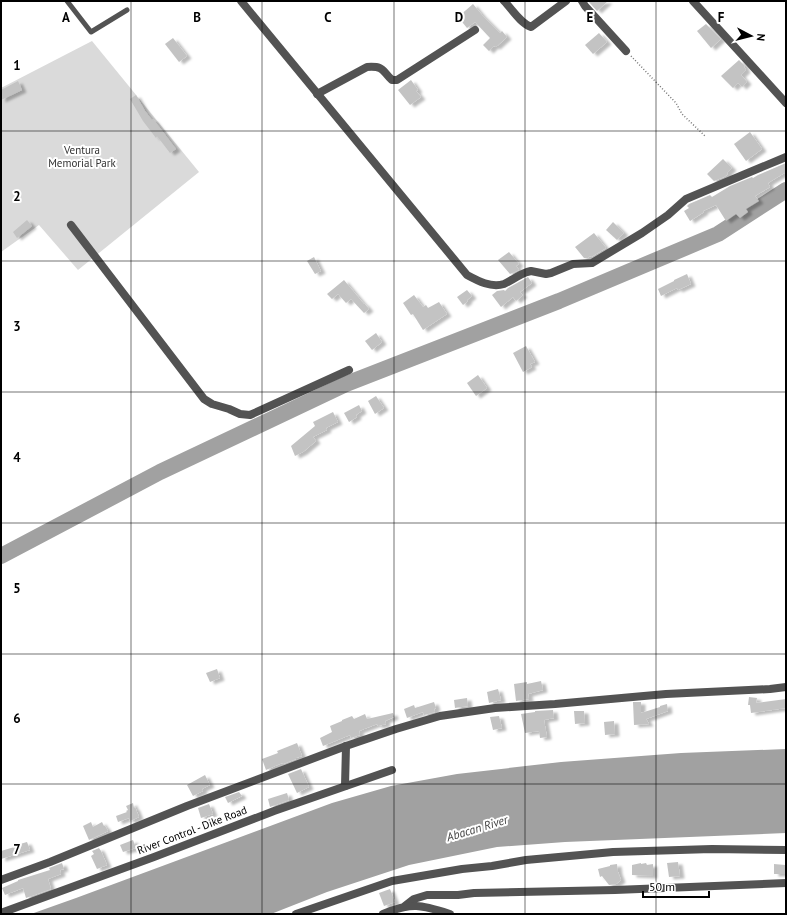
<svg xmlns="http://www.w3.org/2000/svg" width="787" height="915" font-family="'PT Sans',sans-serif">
  <defs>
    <filter id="shadow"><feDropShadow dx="4.5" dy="2.5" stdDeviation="1" flood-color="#0004"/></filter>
  </defs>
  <rect width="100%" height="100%" fill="#fff"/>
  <polygon fill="#dadada" points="92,41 199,172 78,270 39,225 1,252 1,88"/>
  <polygon fill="#a1a1a1" points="786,749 786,833 565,842 497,847 409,865 327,892 271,914 31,914 76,898 332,803 391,786 457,774 561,762 681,753"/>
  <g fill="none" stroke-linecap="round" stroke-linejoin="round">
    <polyline stroke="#a1a1a1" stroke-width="16" points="1,556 160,472 346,384 559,301 718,234 786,190"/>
  </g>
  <g fill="#c3c3c3" filter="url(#shadow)">
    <polygon points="588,1 608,1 597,11"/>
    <polygon points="473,4 482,15 500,33 502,31 507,37 496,47 494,46 489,51 483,45 490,38 475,22 467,28 458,17"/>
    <polygon points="706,24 721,39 711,48 697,31"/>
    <polygon points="599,33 607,42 593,54 585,45"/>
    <polygon points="173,38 187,56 179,62 165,44"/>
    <polygon points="739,60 745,66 744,67 746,70 741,75 747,82 742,87 738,83 733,88 721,76"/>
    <polygon points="411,80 418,90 416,91 421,97 410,105 398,90"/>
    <polygon points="18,81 22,90 1,100 1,90"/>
    <polygon points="136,95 145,111 152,120 153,119 160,128 176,149 170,153 157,136 156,138 143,121 130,99"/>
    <polygon points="750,132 762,149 746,161 734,144"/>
    <polygon points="723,159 732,168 727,173 728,174 724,177 714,181 707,174"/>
    <polygon points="786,163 786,172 768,183 770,187 755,196 759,201 746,209 748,212 740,218 736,214 726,221 716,205 703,211 704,212 690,221 684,211 689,208 687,206 689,204 710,195 712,197 730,186 752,177 753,178 758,175"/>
    <polygon points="27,220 32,226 17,238 13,232"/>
    <polygon points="613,222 624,233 617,240 606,230"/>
    <polygon points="594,233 606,248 591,257 590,256 588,258 584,258 575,247"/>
    <polygon points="509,252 519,264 516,266 519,270 510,274 498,260"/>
    <polygon points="314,257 321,271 315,274 307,261"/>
    <polygon points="687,274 691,284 678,290 677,288 661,296 658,289 674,281 674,280"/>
    <polygon points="528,277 532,283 520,292 523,295 516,301 513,297 501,307 492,295 497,291 504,290 505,291 508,288"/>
    <polygon points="344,280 364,304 364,303 369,309 364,313 351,299 346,303 338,294 332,299 327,294"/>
    <polygon points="467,290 472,296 467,300 468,301 463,305 457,297"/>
    <polygon points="414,295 423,307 426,305 428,308 439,302 447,314 423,330 413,314 411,315 403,303"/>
    <polygon points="376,333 382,342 372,350 365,341"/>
    <polygon points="526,346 535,362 530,364 532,367 523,372 513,353"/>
    <polygon points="478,375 487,388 476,396 467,383"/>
    <polygon points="376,396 384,408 375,414 368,401"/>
    <polygon points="359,405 362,411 356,415 357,417 349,422 344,413"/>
    <polygon points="333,412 338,422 326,428 327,430 313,437 316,441 303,452 295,456 291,446 315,426 313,422"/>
    <polygon points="217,669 220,678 210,682 206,673"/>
    <polygon points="541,681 543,690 528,694 529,699 516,701 514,684 527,682 527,684"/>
    <polygon points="498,689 501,700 489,703 487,692"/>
    <polygon points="749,697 757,698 756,703 786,699 786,708 751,713 750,705 748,705"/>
    <polygon points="467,698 468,706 455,708 454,700"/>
    <polygon points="434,702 436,708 434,709 435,712 424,715 423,712 407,718 404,709 414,705 415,708"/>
    <polygon points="633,702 641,702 641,713 660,707 660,706 667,704 668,711 646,719 649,724 634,725"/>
    <polygon points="553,710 554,718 544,720 547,737 540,738 539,731 525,733 521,714 535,712 535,711"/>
    <polygon points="574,711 584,711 585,723 575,724"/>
    <polygon points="393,713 394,717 385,721 386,724 378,726 377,724 359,731 360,735 351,738 350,735 323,746 320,738 332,732 330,726 342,721 342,720 352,716 354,719 365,714 367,719"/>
    <polygon points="499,716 502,728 493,730 490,717"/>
    <polygon points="614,721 615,734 605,735 604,722"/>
    <polygon points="297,743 302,756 296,758 296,759 283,764 282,763 266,770 262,759 278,753 277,751"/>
    <polygon points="301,769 309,787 297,793 288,774"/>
    <polygon points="205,775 210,785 202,789 203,791 193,796 187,785"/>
    <polygon points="239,792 242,796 228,803 225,797"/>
    <polygon points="287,793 289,800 270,807 268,799"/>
    <polygon points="133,803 134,808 135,807 139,817 130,821 129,818 118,822 116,816 127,812 126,811 128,810 126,806"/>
    <polygon points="209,804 213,814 201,818 198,808"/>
    <polygon points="91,822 93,827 102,822 104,826 105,826 108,831 89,840 83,826"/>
    <polygon points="133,840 136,848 123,852 120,845"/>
    <polygon points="27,842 30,850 1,859 1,851 21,845 20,844"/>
    <polygon points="99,848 101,851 107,865 97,869 91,856 94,854 92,851"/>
    <polygon points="678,862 680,876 669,877 667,863"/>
    <polygon points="62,863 64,869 60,870 61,874 48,879 51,889 26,898 23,888 5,895 2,888 18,881 18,880 50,870 49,868"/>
    <polygon points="641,863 641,864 646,863 647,865 653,864 653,876 632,875 632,865"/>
    <polygon points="617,864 618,872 621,880 616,884 609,885 602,876 600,877 598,869 610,866 610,865"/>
    <polygon points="774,864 785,865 785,874 774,874"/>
    <polygon points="390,889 395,902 384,906 379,893"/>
  </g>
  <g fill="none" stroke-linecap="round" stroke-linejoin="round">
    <polyline stroke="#757575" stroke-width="1.5" stroke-dasharray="1 2" stroke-linecap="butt" points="631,56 676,103 682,114 705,136"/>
    <polyline stroke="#535353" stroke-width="5" points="67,1 91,32 127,10"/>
    <g stroke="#535353" stroke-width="8">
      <path d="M241,1L467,275C478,281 491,288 504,284C512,280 519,275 527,272L531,271L546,274L551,273L573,264L592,263L642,233L668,215L686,199L750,172L786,157"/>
      <path d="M504,1C512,9 520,23 531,27L566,1"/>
      <polyline points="582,1 585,6 626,51"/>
      <polyline points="693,1 786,103"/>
      <path d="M317,94L367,67C385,66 381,70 392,80H397L475,30"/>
      <polyline points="71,225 204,399 212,404 229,409 240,414 250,415 349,370"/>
      <polyline points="345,786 346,746"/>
      <polyline points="1,880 50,862 187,806 346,746 396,729 440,716 495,708 555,704 666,694 770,689 786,687"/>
      <polyline points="405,906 414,899 427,895 458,895 474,893 615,890 786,883"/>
      <polyline points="1,913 154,857 274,811 392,770"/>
      <polyline points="296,914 392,881 462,869 492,866 526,860 613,852 712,849 786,850"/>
    </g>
    <path stroke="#535353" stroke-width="8" d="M383,914C412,902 421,905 450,914"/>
  </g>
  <path fill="none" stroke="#000" stroke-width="1" stroke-opacity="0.55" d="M131,1V914M262,1V914M394,1V914M525,1V914M656,1V914M1,131H786M1,261H786M1,392H786M1,523H786M1,654H786M1,784H786"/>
  <g text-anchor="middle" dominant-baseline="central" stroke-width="4" stroke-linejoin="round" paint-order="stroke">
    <g font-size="11" fill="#313131" stroke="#fff">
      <text x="82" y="150">Ventura<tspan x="82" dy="13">Memorial Park</tspan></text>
    </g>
    <g font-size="11" fill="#000" stroke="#fff">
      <text transform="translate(192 830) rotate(-21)">River Control - Dike Road</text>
    </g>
    <g font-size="12" font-style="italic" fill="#424242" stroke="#fff">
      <text transform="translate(477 828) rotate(-17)">Abacan River</text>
    </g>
  </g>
  <g font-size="13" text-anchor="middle" font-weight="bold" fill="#000" stroke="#fff" stroke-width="4" stroke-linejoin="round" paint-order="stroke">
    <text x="66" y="22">A</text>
    <text x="197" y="22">B</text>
    <text x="328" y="22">C</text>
    <text x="459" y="22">D</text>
    <text x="590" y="22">E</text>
    <text x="721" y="22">F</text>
    <text x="17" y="70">1</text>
    <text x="17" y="201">2</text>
    <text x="17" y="331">3</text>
    <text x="17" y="462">4</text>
    <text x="17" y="593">5</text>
    <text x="17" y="723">6</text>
    <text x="17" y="854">7</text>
  </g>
  <rect width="787" height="915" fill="none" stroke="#000000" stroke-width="4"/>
  <g transform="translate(751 36) rotate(97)" stroke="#ffffff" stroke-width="3" paint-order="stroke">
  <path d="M0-3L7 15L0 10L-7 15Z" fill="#000000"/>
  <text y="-6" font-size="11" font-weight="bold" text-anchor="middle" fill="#000000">N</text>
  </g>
  <path d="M643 891v6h66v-6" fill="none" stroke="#000000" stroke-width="2"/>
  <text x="649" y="891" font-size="12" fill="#000000" stroke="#ffffff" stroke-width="3" paint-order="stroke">50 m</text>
</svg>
